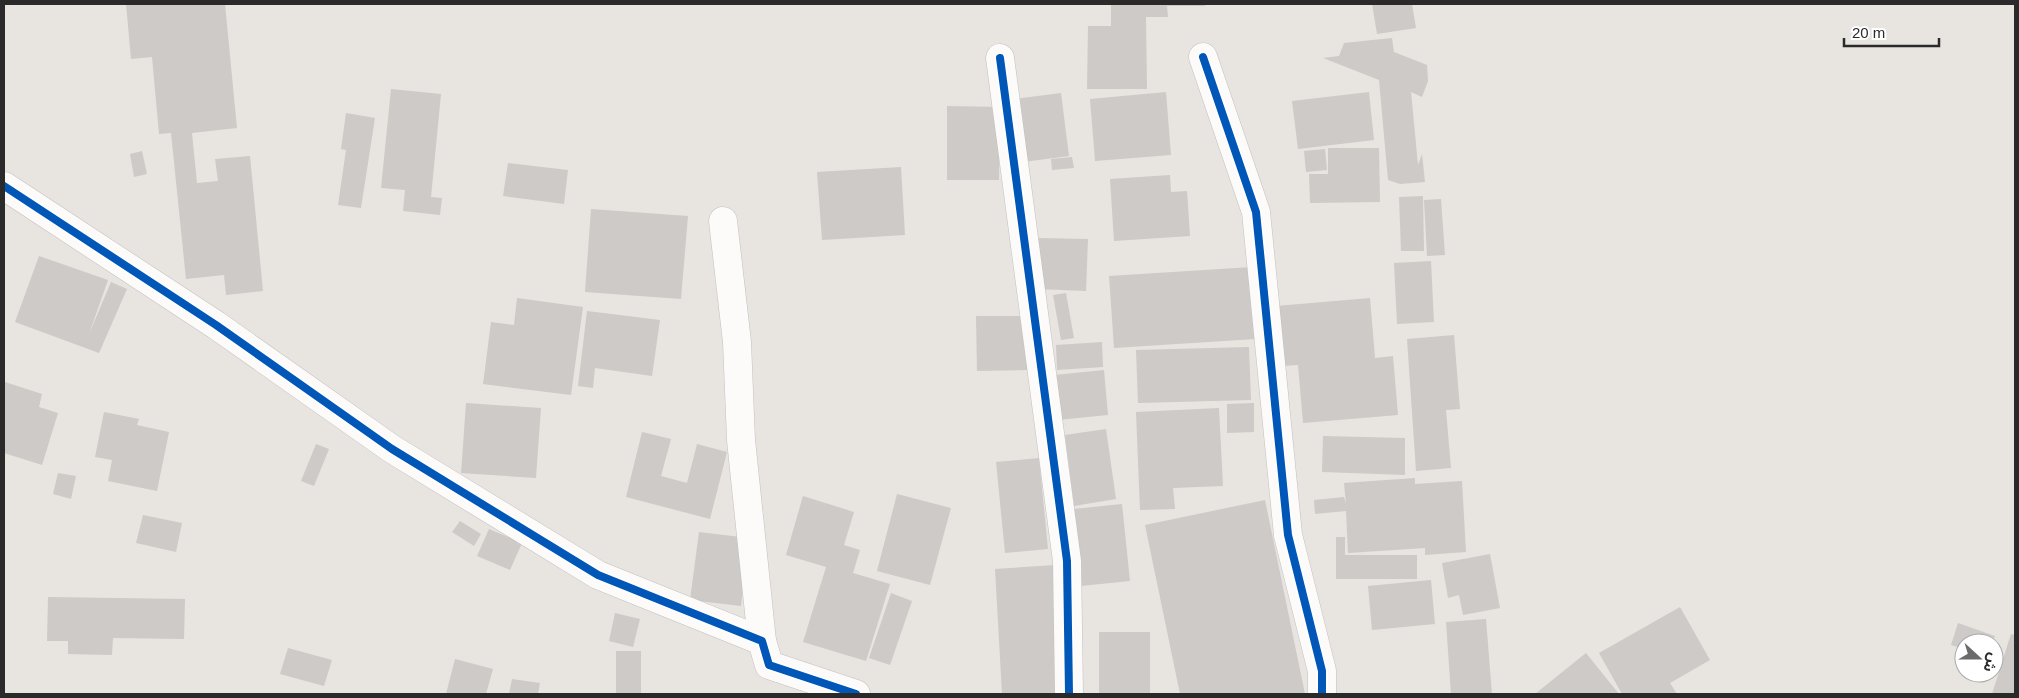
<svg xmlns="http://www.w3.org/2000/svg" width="2019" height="698" font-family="Helvetica,'Noto Sans Arabic',sans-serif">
  <rect width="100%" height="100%" fill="#e8e4e0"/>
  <g fill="#cdcac7">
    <polygon points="126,4 225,4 237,128 192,133 197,183 218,181 215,159 250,156 263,291 226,295 224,275 186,279 171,133 159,134 152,57 131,59"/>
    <polygon points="1111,4 1205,4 1205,6 1167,6 1168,17 1146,17 1147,89 1087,89 1088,26 1111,26"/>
    <polygon points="1372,4 1412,4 1416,28 1377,34"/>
    <polygon points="1392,38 1394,52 1427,65 1428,81 1422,97 1411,92 1418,165 1422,154 1425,182 1400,184 1388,180 1379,80 1323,58 1339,56 1344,43"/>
    <polygon points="391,89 441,94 431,197 442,198 440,215 403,211 405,190 381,188"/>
    <polygon points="1166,92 1171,155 1095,161 1090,99"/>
    <polygon points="1369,92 1374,140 1298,149 1292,101"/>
    <polygon points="1061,93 1069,156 1023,162 1014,99"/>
    <polygon points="947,106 1000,107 999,180 947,180"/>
    <polygon points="346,113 375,118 361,208 338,205 346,150 341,149"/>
    <polygon points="1328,148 1379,148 1380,202 1310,203 1309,174 1328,174"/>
    <polygon points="1325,149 1327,170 1306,172 1304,151"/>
    <polygon points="142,151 147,174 134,177 130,154"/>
    <polygon points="1072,157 1074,168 1052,170 1051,159"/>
    <polygon points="508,163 568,170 564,204 503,196"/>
    <polygon points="901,167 905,235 822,240 817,172"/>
    <polygon points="1170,175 1171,192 1187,191 1190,236 1114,241 1110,179"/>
    <polygon points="1423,196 1424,251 1401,251 1399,197"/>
    <polygon points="1441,199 1445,255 1427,256 1424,200"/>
    <polygon points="591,209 688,216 681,299 585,292"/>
    <polygon points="1038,238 1088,239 1086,291 1037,289"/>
    <polygon points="39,256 108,280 89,334 111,282 127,289 99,353 15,322"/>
    <polygon points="1431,261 1434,322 1397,324 1394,263"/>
    <polygon points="1252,267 1256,339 1114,348 1109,276"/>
    <polygon points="1066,293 1074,338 1061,340 1053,295"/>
    <polygon points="517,298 583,307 571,395 483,384 491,322 514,325"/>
    <polygon points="1370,298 1375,358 1393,356 1398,415 1303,423 1298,365 1281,366 1276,306"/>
    <polygon points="587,311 660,320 652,376 595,368 593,388 578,386"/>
    <polygon points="976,316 1027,316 1028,370 977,371"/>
    <polygon points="1454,335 1460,409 1446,410 1451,468 1416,471 1407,339"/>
    <polygon points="1102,342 1103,367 1057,370 1056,345"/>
    <polygon points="1249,347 1251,400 1138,403 1136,350"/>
    <polygon points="1104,370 1108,415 1058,420 1054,375"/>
    <polygon points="5,382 42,394 39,407 58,413 42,465 4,453"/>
    <polygon points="466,403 541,408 536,478 461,473"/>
    <polygon points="1254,403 1254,432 1227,433 1227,404"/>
    <polygon points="1219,408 1223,486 1173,488 1175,509 1140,510 1136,412"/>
    <polygon points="104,412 139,419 137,425 169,432 157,491 108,481 112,460 95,457"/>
    <polygon points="1106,429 1116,499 1074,506 1065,435"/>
    <polygon points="642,432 671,439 661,476 687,483 697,444 727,452 710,519 626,497"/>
    <polygon points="1323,436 1405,438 1405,475 1322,472"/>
    <polygon points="316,444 329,449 314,486 301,481"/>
    <polygon points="1039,458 1048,549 1005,553 996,462"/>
    <polygon points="58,473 76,476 71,499 53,494"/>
    <polygon points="1415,478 1415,484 1462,481 1466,552 1425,555 1425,548 1348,553 1346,511 1315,514 1314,500 1344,497 1346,504 1344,483"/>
    <polygon points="897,494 951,508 930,585 877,571"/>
    <polygon points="803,496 854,512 844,545 860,550 853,573 890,584 866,661 803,642 826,567 786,555"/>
    <polygon points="1265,500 1305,694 1180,694 1145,525"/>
    <polygon points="1122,504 1130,581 1081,586 1074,509"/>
    <polygon points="143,515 182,523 176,552 136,543"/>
    <polygon points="460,521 481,534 474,546 452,532"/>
    <polygon points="489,529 522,543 510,570 477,556"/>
    <polygon points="699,532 749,538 741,606 690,600"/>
    <polygon points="1336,537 1345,537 1345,555 1417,555 1417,579 1336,579"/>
    <polygon points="1490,554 1500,608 1463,615 1459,595 1448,598 1442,563"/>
    <polygon points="1055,565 1062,694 1002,694 995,569"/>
    <polygon points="1431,580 1435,624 1372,630 1368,586"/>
    <polygon points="891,593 912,601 890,665 869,658"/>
    <polygon points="48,597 185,599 184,639 113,638 112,655 68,654 68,641 47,641"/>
    <polygon points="1680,607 1710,660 1670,683 1677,694 1622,694 1599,653"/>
    <polygon points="615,613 640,619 633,647 609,641"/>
    <polygon points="1486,619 1492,694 1451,694 1446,622"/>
    <polygon points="1958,623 1995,636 1993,643 1964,643 1964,649 1951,645"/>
    <rect x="1099" y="632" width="51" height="62"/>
    <polygon points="2011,634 2015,635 2015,694 1992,694"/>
    <polygon points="288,648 332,660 324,686 280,674"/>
    <rect x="616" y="651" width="25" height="43"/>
    <polygon points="1586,653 1619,694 1535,694"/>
    <polygon points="455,659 493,669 486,694 446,694"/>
    <polygon points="512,679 540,683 538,694 509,694"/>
  </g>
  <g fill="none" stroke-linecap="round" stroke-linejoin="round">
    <g stroke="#c2c1c1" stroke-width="29">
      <g id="minor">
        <polyline points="1203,57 1256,212 1288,535 1322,671 1322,694"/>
        <polyline points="1000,58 1067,561 1069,694"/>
        <polyline points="723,221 737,342 741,440 762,641"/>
      </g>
    </g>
    <g stroke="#c2c1c1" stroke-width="29">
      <polyline id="tertiary" points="4,186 216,325 392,449 598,575 762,641 769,665 856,694"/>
    </g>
    <use href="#minor" stroke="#fcfbfa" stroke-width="28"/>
    <use href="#tertiary" stroke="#fcfbfa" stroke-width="28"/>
    <g stroke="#fff" stroke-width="11">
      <g id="cycleway">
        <polyline points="1203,57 1256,212 1288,535 1322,671 1322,694"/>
        <polyline points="1000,58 1067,561 1069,694"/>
        <polyline points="4,186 216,325 392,449 598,575 762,641 769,665 856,694"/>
      </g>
    </g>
    <use href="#cycleway" stroke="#0057b8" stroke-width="8"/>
  </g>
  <rect width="2019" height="698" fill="none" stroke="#2a2a2a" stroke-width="10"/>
  <g transform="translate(1979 658) rotate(111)"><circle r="24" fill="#ffffff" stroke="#aaaaaa"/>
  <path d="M0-4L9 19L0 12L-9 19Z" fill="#6c6b6a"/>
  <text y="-8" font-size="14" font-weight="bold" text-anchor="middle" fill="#2a2a2a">ش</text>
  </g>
  <path d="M1844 38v8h95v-8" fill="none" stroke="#2a2a2a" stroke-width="2.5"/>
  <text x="1852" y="38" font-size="15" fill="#2a2a2a" stroke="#ffffff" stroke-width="4" paint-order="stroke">20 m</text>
</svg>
